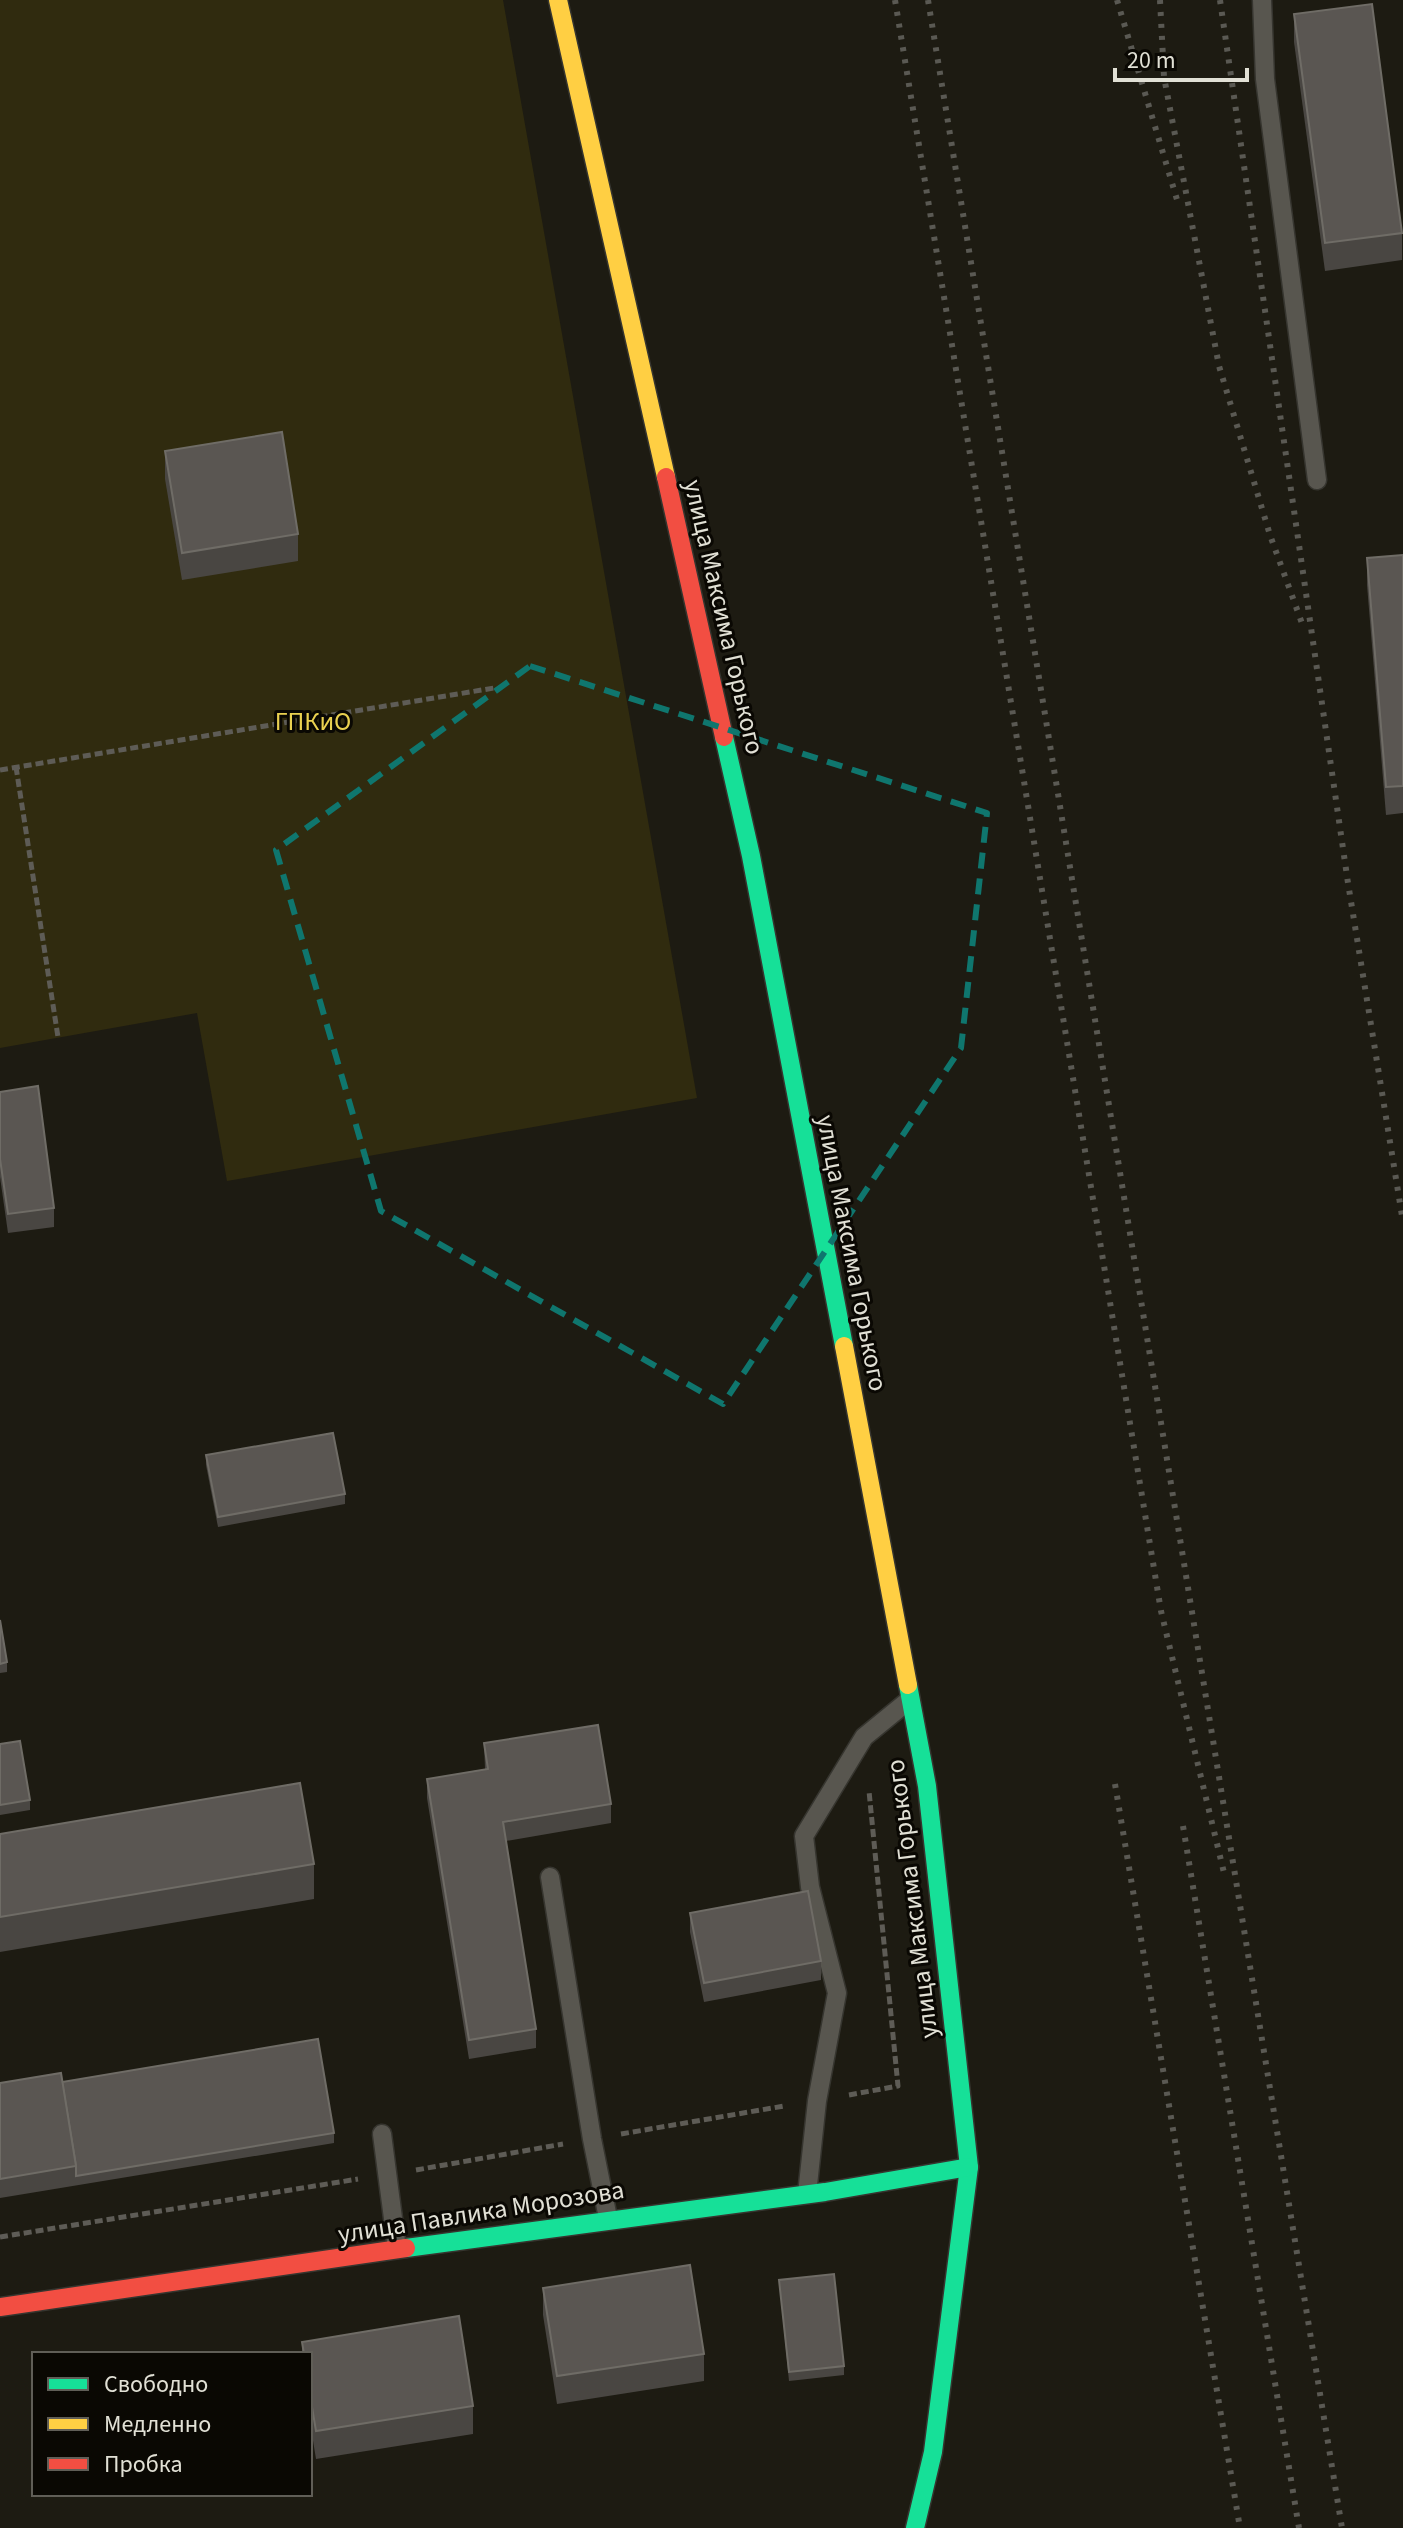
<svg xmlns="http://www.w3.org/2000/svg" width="1403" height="2528" font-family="'Source Sans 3',sans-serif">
  <rect width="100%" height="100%" fill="#1d1b12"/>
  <polygon fill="#302b0f" points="0,0 503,0 697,1098 227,1181 197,1013 0,1048"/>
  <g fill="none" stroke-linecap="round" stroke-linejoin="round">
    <g stroke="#36352f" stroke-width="21">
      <g id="lane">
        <polyline points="1262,0 1265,79 1317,480"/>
        <polyline points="550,1877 592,2139 608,2218"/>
        <polyline points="382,2134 397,2249"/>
        <polyline points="807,2194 817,2101 837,1993 810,1887 804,1836 864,1737 908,1701"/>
      </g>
    </g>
    <g stroke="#36352f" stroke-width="21">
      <g id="fast">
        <polyline points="724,737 751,856 844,1346"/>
        <polyline points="908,1685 927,1786 969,2167 933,2452 915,2528"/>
        <polyline points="406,2248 825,2192 969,2167"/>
      </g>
    </g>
    <g stroke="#36352f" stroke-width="21">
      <g id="slow">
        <polyline points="558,0 666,477"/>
        <polyline points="844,1346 908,1685"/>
      </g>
    </g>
    <g stroke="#36352f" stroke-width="21">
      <g id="jam">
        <polyline points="666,477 724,737"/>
        <polyline points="0,2307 406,2248"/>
      </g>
    </g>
    <g stroke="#5e5c56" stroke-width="5" stroke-dasharray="8 4" stroke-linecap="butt">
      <polyline points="16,767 58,1037"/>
      <polyline points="0,770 494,688"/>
      <polyline points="849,2095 898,2086 869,1791"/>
      <polyline points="621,2134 784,2106"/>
      <polyline points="416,2170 563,2144"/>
      <polyline points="0,2237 358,2179"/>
    </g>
    <use href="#lane" stroke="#58564f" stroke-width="18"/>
    <use href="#fast" stroke="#16e098" stroke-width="18"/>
    <use href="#slow" stroke="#ffcf43" stroke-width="18"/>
    <use href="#jam" stroke="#f24e42" stroke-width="18"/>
    <g stroke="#5a5953" stroke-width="6" stroke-dasharray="4 8" stroke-linecap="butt">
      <polyline points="895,0 1161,1611 1225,1877"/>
      <polyline points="928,0 1342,2528"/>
      <polyline points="1117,0 1178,203"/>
      <polyline points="1160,0 1164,77 1219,366 1270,535 1303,626"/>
      <polyline points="1220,0 1348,883 1403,1222"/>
      <polyline points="1115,1784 1240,2528"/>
      <polyline points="1183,1826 1299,2528"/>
    </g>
  </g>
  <g fill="#494642">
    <polygon points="1294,14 1402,233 1402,260 1325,271 1294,42"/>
    <polygon points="165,451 298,534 298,561 182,580 165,479"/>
    <polygon points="1403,555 1403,813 1386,815 1367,585 1367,558"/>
    <polygon points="0,1092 54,1208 54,1227 8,1233 0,1177"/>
    <polygon points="206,1455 345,1494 345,1504 218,1527 206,1465"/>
    <polygon points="0,1620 7,1662 7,1672 0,1673"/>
    <polygon points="484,1743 611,1804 611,1823 506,1841 536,2029 536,2048 469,2059 427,1798 427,1779 485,1769"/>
    <polygon points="0,1744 30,1800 30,1810 0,1815"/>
    <polygon points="0,1834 314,1864 314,1899 0,1952"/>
    <polygon points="690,1913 821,1961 821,1980 704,2002 690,1932"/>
    <polygon points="62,2082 334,2133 334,2143 0,2198 0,2083"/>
    <polygon points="779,2280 844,2366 844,2375 789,2381"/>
    <polygon points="543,2288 704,2354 704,2381 557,2404 543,2315"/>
    <polygon points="302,2342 473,2406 473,2434 316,2459 310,2422 310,2354 302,2354"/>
  </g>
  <g fill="#5a5652" stroke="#6f6c66" stroke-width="2">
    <polygon points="1372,4 1402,233 1325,243 1294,14"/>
    <polygon points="282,432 298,534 182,553 165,451"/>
    <polygon points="1403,555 1403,786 1386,787 1367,558"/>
    <polygon points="38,1086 54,1208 8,1214 0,1159 0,1092"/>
    <polygon points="333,1433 345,1494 218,1517 206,1455"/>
    <polygon points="0,1620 7,1662 0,1664"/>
    <polygon points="598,1725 611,1804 503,1822 536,2029 469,2040 427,1779 488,1769 484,1743"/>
    <polygon points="20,1741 30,1800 0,1805 0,1744"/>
    <polygon points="300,1783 314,1864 0,1917 0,1834"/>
    <polygon points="808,1891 821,1961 704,1983 690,1913"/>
    <polygon points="318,2039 334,2133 76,2176 76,2166 62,2082"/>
    <polygon points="61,2073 76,2166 0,2179 0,2083"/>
    <polygon points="690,2265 704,2354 557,2376 543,2288"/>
    <polygon points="834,2274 844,2366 789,2372 779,2280"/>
    <polygon points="459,2316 473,2406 316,2431 310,2395 310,2354 304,2354 302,2342"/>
  </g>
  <path fill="none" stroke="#0f766e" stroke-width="6" stroke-dasharray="16 10" stroke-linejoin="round" d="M530,666L987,813L961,1048L723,1404L381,1211L276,850Z"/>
  <g text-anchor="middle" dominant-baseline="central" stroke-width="6" stroke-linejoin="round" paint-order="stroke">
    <g font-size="26" fill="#e1e0d5" stroke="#0a0803">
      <text transform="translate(724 617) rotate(77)">улица Максима Горького</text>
      <text transform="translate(852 1253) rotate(79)">улица Максима Горького</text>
      <text transform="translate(912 1899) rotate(-97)">улица Максима Горького</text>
      <text transform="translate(481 2212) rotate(-9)">улица Павлика Морозова</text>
    </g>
    <g font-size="26" fill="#ead150" stroke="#0a0803">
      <text x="313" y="721">ГПКиО</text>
    </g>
  </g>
  <rect x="32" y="2352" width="280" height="144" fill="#0a0803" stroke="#605e57" stroke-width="2"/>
  <rect x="48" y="2378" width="40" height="12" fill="#16e098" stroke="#605e57" stroke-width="2"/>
  <text x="104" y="2392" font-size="24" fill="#e1e0d5">Свободно</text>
  <rect x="48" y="2418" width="40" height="12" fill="#ffcf43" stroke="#605e57" stroke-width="2"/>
  <text x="104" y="2432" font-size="24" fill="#e1e0d5">Медленно</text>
  <rect x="48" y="2458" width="40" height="12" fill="#f24e42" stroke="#605e57" stroke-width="2"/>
  <text x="104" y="2472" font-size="24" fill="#e1e0d5">Пробка</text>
  <path d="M1115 68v12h132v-12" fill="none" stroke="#e1e0d5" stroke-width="4"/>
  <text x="1127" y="68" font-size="24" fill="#e1e0d5" stroke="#0a0803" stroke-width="6" paint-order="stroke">20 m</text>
</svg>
